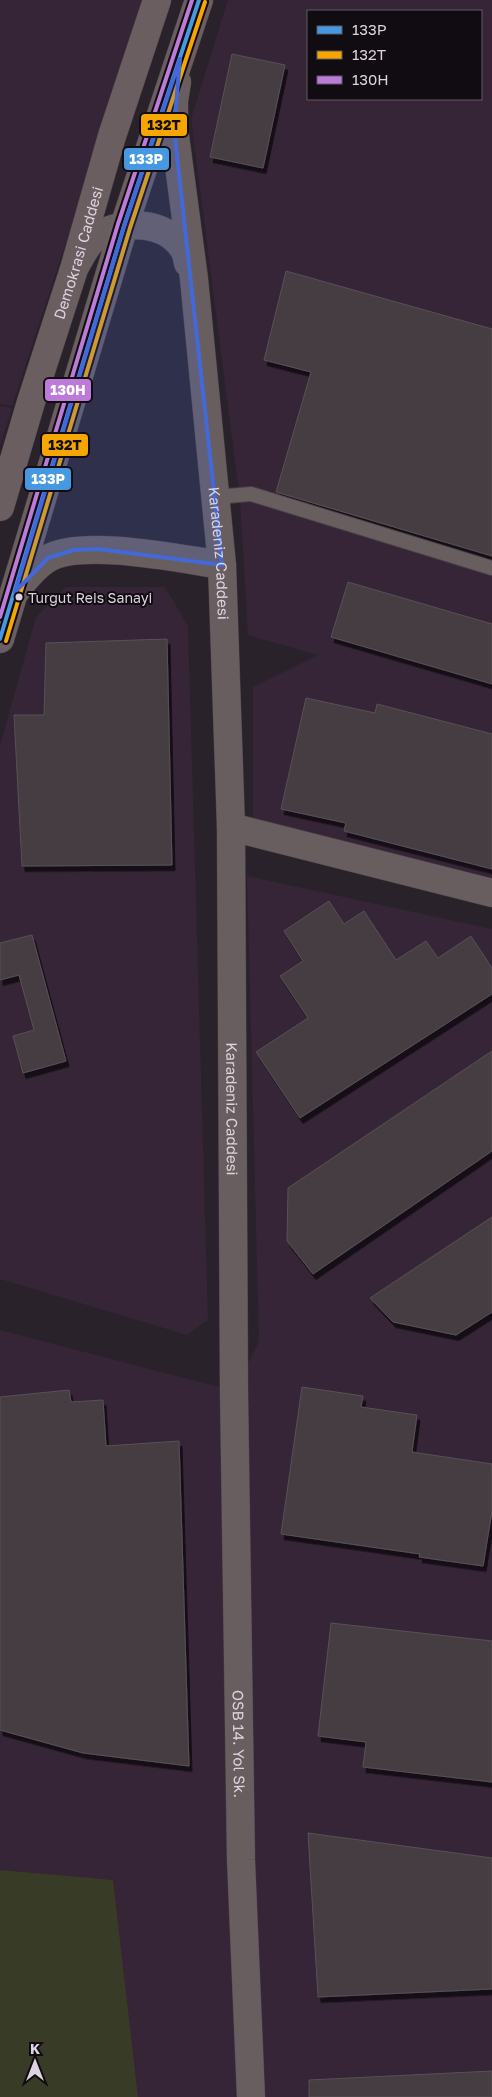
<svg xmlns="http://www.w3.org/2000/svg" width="492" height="2097" font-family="'Golos Text',sans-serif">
  <defs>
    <filter id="shadow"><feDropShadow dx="3" dy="5.5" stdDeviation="0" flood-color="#0009"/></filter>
  </defs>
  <rect width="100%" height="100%" fill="#2a222a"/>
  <g fill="#362437" fill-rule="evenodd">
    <polygon points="0,0 146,0 12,406 0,404"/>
    <path d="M228,0H492V882L253,821V687L318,655L248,635L240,500L191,119ZM308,11H481V99H308Z"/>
    <polygon points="0,406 12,408 0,446"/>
    <polygon points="66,587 165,587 188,626 208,1320 187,1335 0,1279 0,746 36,617"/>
    <polygon points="247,876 492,929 492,2097 0,2097 0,1330 234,1391 259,1341"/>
  </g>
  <polygon fill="#383b25" points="0,1870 113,1880 138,2097 0,2097"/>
  <g fill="#443d43" stroke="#585157" filter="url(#shadow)">
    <polygon points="232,54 285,65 263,168 210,157"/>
    <polygon points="286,271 492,329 492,556 276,492 311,372 264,360"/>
    <polygon points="348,582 492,624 492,684 331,637"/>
    <polygon points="167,639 172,865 22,866 14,715 44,715 46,643"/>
    <polygon points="306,698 375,713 377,704 492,734 492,869 344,831 346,823 281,809"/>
    <polygon points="329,901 344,924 364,911 396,960 426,941 438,958 471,936 492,968 492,994 300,1118 256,1052 308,1018 280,976 303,961 284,931"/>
    <polygon points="32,935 66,1061 23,1073 13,1036 34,1030 19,975 0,980 0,943"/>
    <polygon points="492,1051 492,1151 313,1274 287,1241 288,1188"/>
    <polygon points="492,1217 492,1312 456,1335 393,1322 370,1298"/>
    <polygon points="302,1387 363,1396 361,1407 417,1415 412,1452 492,1464 492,1511 483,1566 419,1557 420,1554 281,1534"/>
    <polygon points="69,1390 71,1402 103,1400 106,1446 179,1441 189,1766 83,1753 0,1730 0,1397"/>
    <polygon points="331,1623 492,1641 492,1782 363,1767 366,1742 318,1736"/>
    <polygon points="308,1833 492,1858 492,1989 318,1997"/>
    <polygon points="492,2071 492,2097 309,2097 309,2080"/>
  </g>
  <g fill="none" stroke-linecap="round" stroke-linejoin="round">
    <g stroke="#463f46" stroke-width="16">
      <polyline id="lane" points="216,497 251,494 492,568"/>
    </g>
    <g stroke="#463f46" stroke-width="29">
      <g id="street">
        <path id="s1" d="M177,82L174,101V128L194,279L222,565L231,827L234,1392L241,1860L251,2097"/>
        <path d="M76,265C82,255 87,243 96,237C122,219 165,221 183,248C186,252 187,258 188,263"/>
        <path d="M15,592C24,580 34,567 47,559C81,538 181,559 222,565"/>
        <polyline points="231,827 492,893"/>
      </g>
    </g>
    <g stroke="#463f46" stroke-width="29">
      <g id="primary">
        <path id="s2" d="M0,507L31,402L74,269L112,136L157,0"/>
        <polyline points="0,639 124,226 199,0"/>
      </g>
    </g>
    <use href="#lane" stroke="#695e5f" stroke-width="14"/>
    <use href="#street" stroke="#695e5f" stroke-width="28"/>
    <use href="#primary" stroke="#6b5e61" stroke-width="28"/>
    <g stroke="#110b12" stroke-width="8">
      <polyline id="bus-1" points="0,639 124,226 199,0"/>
    </g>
    <g stroke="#110b12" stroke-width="8">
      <polyline id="bus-2" points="6,641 130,228 205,2"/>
    </g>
    <g stroke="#110b12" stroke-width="8">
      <polyline id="bus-3" points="0,617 118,224 192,0"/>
    </g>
    <use href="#bus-1" stroke="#4699e1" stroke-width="4"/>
    <use href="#bus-2" stroke="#f7a600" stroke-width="4"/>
    <use href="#bus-3" stroke="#bd7bd9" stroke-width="4"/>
  </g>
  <path fill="#4369d9" fill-opacity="0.2" stroke="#4369d9" stroke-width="4" stroke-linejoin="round" d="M180,59L174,128L222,565L98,549L74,550L48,558L15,592L124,226Z"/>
  <circle fill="#ddd3de" stroke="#110b12" stroke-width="2" cx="19" cy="597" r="4.5"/>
  <g text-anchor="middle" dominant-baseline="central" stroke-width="4" stroke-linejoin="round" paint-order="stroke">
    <g font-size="14" fill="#ddd3de" stroke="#110b12" text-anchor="start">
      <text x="28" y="597">Turgut Reis Sanayi</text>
    </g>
    <g font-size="15" fill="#ddd3de" stroke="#110b12">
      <text stroke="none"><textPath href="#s2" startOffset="266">Demokrasi Caddesi</textPath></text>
      <text stroke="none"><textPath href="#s1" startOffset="474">Karadeniz Caddesi</textPath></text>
      <text stroke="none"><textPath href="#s1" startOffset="1030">Karadeniz Caddesi</textPath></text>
      <text stroke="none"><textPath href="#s1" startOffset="1665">OSB 14. Yol Sk.</textPath></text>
    </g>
  </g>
  <g stroke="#110b12" stroke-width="2">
    <rect x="140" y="113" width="48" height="24" rx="5" fill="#f7a600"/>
    <rect x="123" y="147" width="47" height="24" rx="5" fill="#4699e1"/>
    <rect x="44" y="378" width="48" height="24" rx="5" fill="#bd7bd9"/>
    <rect x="41" y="433" width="48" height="24" rx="5" fill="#f7a600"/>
    <rect x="24" y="467" width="48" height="24" rx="5" fill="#4699e1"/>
  </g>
  <g font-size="14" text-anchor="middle" font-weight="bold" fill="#fff">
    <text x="146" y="164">133P</text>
    <text x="68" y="395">130H</text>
    <text x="48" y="484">133P</text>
  </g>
  <g font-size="14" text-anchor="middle" font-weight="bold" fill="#111">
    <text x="164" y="130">132T</text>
    <text x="65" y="450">132T</text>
  </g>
  <rect x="307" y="10" width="175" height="90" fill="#110b12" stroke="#635b64"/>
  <rect x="317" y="26" width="25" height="8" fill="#4699e1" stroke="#635b64"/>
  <text x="352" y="35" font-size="15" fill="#ddd3de">133P</text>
  <rect x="317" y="51" width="25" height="8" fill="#f7a600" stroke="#635b64"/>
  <text x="352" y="60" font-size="15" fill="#ddd3de">132T</text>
  <rect x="317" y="76" width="25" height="8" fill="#bd7bd9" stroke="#635b64"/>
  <text x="352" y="85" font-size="15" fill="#ddd3de">130H</text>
  <g transform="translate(35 2062)" stroke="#110b12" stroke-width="4" paint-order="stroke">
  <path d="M0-4L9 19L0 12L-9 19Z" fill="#ddd3de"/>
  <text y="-8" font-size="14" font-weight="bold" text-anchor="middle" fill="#ddd3de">K</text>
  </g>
</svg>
